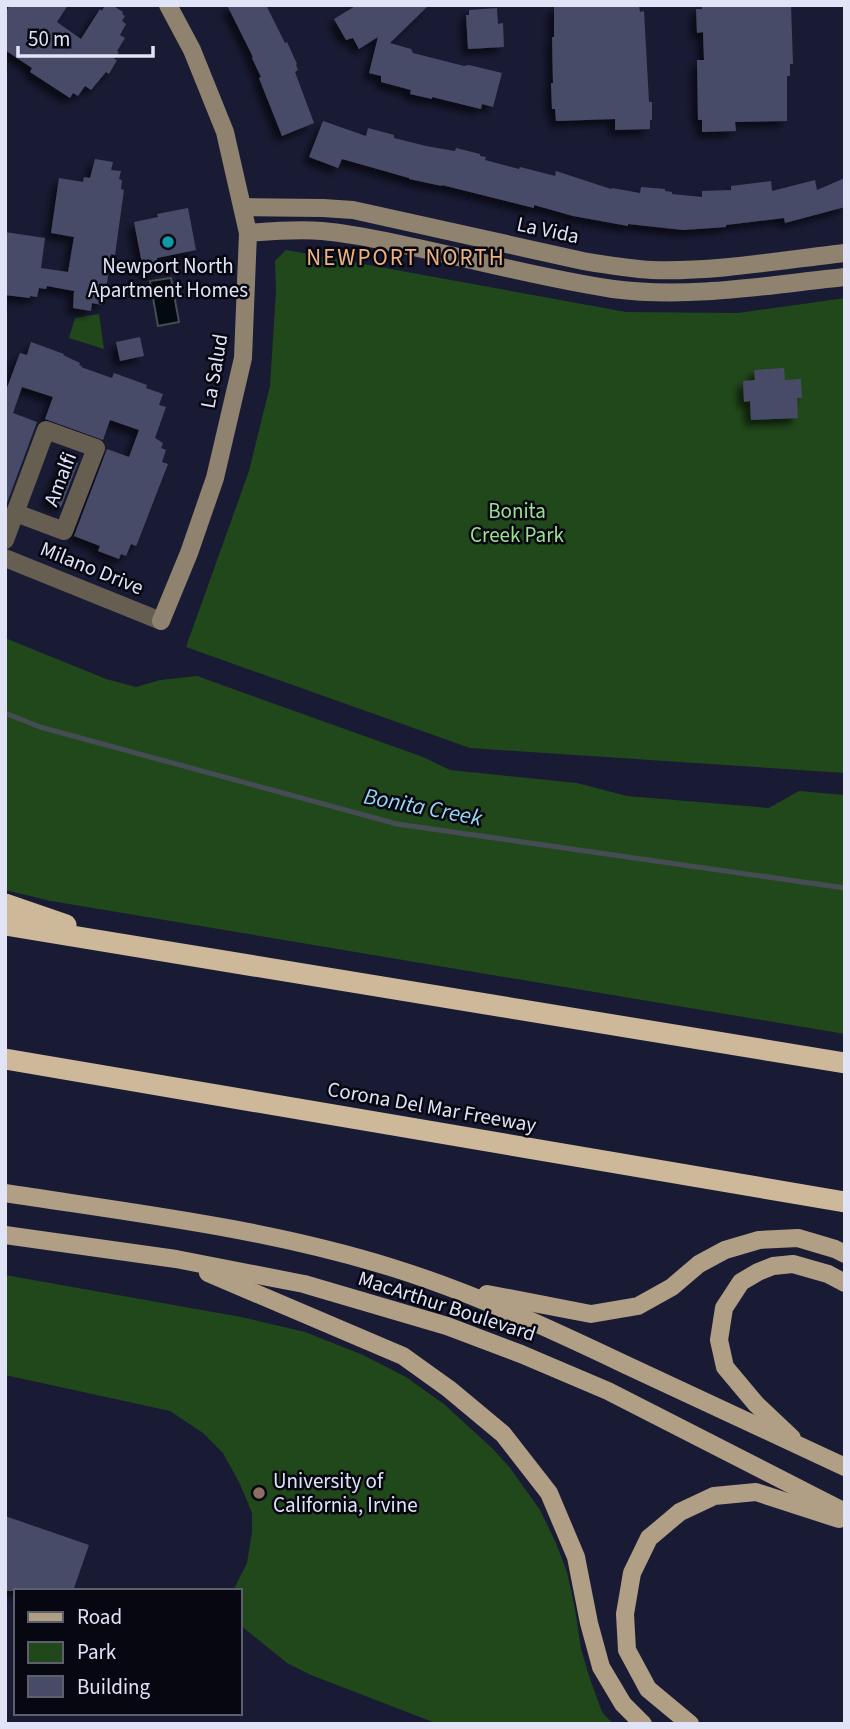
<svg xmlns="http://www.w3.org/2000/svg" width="850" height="1729" viewBox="0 0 850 1729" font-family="'Source Sans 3',sans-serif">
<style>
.green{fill:#21481a}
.water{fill:#020b0f;stroke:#454c54;stroke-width:2}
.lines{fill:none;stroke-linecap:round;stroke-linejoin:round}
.stream{stroke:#454c54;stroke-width:5}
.building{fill:#474b68;filter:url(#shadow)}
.street{stroke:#665e51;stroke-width:18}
.secondary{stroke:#8f836f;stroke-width:18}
.primary{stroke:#b09f85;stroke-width:18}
.highway{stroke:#cdb999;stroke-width:21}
.culture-dot{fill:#0f9aa8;stroke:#060711;stroke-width:2.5}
.education-dot{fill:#8d6e63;stroke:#060711;stroke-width:2.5}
.labels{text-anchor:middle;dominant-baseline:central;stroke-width:5;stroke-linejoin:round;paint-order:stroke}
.street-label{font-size:21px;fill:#e1e4f6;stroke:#060711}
.poi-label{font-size:21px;fill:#e1e4f6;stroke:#060711}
.park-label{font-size:21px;fill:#9ae28e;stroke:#060711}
.neighbourhood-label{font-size:23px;letter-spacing:2px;fill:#f0b27c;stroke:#060711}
.water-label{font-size:23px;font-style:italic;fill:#93daf6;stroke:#060711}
</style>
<defs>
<filter id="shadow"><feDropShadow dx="-6" dy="6" stdDeviation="3.5" flood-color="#0009"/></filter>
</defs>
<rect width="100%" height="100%" fill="#191b34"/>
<g class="green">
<polygon points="286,250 626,312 738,313 845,298 845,773 470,748 186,647 249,471 270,386 276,291 275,261"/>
<polygon points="99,314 104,349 69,338 75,318"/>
<polygon points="5,638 106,679 136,687 160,680 197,676 423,757 450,770 577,783 627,796 769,808 799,791 845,795 845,1034 51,901 5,890"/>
<polygon points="5,1275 241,1317 305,1332 363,1355 406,1377 445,1405 494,1450 510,1468 540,1510 556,1543 567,1572 575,1609 581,1649 590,1679 602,1712 613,1724 438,1724 311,1675 287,1663 240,1625 240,1591 233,1591 247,1563 252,1532 252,1513 240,1484 223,1453 203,1433 170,1411 5,1375"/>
</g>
<polygon class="water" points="171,278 179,322 158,326 150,281"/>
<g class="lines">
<polyline class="stream" points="5,713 40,727 397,824 845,888"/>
</g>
<g class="building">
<polygon points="10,5 68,5 57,22 81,39 100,9 102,11 105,5 112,5 123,12 122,14 125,16 122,21 126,24 120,35 125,38 117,51 119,52 114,59 117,60 109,74 106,72 91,90 85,86 78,96 73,93 70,98 30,72 32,68 5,50 5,13"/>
<polygon points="227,5 266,5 285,43 287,42 297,64 296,65 298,70 295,72 314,123 282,136 259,78 261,77 252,58 253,57"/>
<polygon points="357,5 429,5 390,43 411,49 413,53 464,66 469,65 502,73 493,107 482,104 481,109 432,97 432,99 410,94 411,90 381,82 381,76 369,73 378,37 359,49 353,38 346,40 334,19"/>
<polygon points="557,5 639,5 640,12 644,11 649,102 652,102 652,120 650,120 650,129 615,130 615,119 556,121 555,109 552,109 551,83 553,83 552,37 554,37 554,7 557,7"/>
<polygon points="702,5 791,5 793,64 790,64 790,76 787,76 787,121 735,122 736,131 702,132 702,120 698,120 697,60 704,60 703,32 697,33 696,9 702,9"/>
<polygon points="497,8 498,24 503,23 504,47 468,49 466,15 469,15 469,10"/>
<polygon points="323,121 366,136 368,128 394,135 394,138 426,146 455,151 456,148 480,154 480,156 486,157 485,160 519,169 520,167 555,176 556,171 611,189 612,188 640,193 641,187 665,189 665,191 672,192 672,194 702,197 702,191 731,190 731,186 771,181 772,191 815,180 817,190 845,178 845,207 785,223 784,218 726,225 726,227 683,230 628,224 628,226 573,216 534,205 534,208 442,185 442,186 409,179 409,178 342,159 338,168 309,157"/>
<polygon points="95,159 113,162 111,170 121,171 119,179 122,180 121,189 124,190 115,255 111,254 105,298 103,297 102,305 92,303 91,311 73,308 74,291 47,286 46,289 39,288 37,297 30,296 30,298 5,295 5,232 45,238 41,268 68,272 74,237 51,233 59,178 83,182 84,177 90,178"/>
<polygon points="188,208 196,250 157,258 159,271 144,274 134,222 158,217 157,214"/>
<polygon points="140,337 144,356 120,361 116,342"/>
<polygon points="31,342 64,354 63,355 80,363 79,365 82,366 81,367 112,378 114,373 147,385 146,388 163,394 159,405 166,407 155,438 163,443 161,448 166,450 162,462 168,464 137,544 136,546 131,544 126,556 121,554 119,559 98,551 100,546 74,536 107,449 129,457 139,430 110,420 103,440 45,419 53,397 22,387 13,413 37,422 7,503 5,503 5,393 20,353 27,355"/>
<polygon points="784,368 785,380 801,379 802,398 797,398 798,418 751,420 750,401 744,402 743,381 755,380 754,370"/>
<polygon points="64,458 78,463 61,507 47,501"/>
<polygon points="5,1516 89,1545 73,1591 5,1591"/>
</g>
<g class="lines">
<g class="street">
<polyline points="5,540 46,430 96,448 64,531 16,513"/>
<polyline points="5,558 161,621"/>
</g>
<g class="secondary">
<path d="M243,207L323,208L353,210L583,261C606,265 629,269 652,270C717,272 781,260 845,253"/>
<path d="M248,233C272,231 297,229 322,231C346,233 371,238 395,243C468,258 539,278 613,289C690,299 768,285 845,277"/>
<polyline points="161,621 189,553 215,478 243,358 248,233 225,132 192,50 168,5"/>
</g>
<g class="primary">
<path d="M5,1193C134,1213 264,1228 390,1267C471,1292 548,1328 624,1364C698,1398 771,1433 845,1467"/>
<polyline points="5,1235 176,1259 304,1284 447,1326 521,1354 608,1391 845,1512"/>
<polyline points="208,1273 403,1356 449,1389 503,1434 549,1493 576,1557 589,1623 601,1667 623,1704 643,1724"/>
<polyline points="487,1294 591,1314 638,1306 672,1287 699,1264 725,1250 759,1240 798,1238 835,1249 845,1254"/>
<polyline points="792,1438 756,1404 725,1367 719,1340 724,1308 741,1282 758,1272 773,1266 793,1264 828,1274 845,1283"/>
<polyline points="690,1724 648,1689 627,1650 625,1614 632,1573 649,1538 680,1512 714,1496 756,1492 839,1519"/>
</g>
<g class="highway">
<polyline points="5,904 66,925"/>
<polyline points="5,925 845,1063"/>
<polyline points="5,1059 845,1202"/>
</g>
</g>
<circle class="culture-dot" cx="168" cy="242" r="7"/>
<circle class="education-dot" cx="259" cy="1493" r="7"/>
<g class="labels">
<g class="street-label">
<text transform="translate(548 230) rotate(12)">La Vida</text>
<text transform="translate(214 371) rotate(-80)">La Salud</text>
<text transform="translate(60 479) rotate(-69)">Amalfi</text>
<text transform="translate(92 568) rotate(22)">Milano Drive</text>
<text transform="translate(432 1107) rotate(10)">Corona Del Mar Freeway</text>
<text transform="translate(447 1306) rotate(18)">MacArthur Boulevard</text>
</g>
<g class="poi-label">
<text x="168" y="266">Newport North<tspan x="168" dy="24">Apartment Homes</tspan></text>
<text x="273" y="1481" text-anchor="start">University of<tspan x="273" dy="24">California, Irvine</tspan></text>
</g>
<g class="park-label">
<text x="517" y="511">Bonita<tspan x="517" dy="24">Creek Park</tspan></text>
</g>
<g class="neighbourhood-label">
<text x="406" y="257">NEWPORT NORTH</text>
</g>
<g class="water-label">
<text transform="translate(423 807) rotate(11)">Bonita Creek</text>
</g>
</g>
<rect width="850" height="1729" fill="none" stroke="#e1e4f6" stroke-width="14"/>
<rect x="14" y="1589" width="228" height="126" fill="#060711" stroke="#5e5f6d" stroke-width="2"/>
<rect x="28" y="1612" width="35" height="10" fill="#b09f85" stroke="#5e5f6d" stroke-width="2"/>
<text x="77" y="1624" font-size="21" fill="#e1e4f6">Road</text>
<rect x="28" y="1642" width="35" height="21" fill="#21481a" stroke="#5e5f6d" stroke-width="2"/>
<text x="77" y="1659" font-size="21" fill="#e1e4f6">Park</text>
<rect x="28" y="1676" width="35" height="21" fill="#474b68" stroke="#5e5f6d" stroke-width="2"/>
<text x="77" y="1694" font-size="21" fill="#e1e4f6">Building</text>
<path d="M18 46v10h135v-10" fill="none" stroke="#e1e4f6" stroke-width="3.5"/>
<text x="28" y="46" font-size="21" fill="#e1e4f6" stroke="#060711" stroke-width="5" paint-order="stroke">50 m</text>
</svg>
